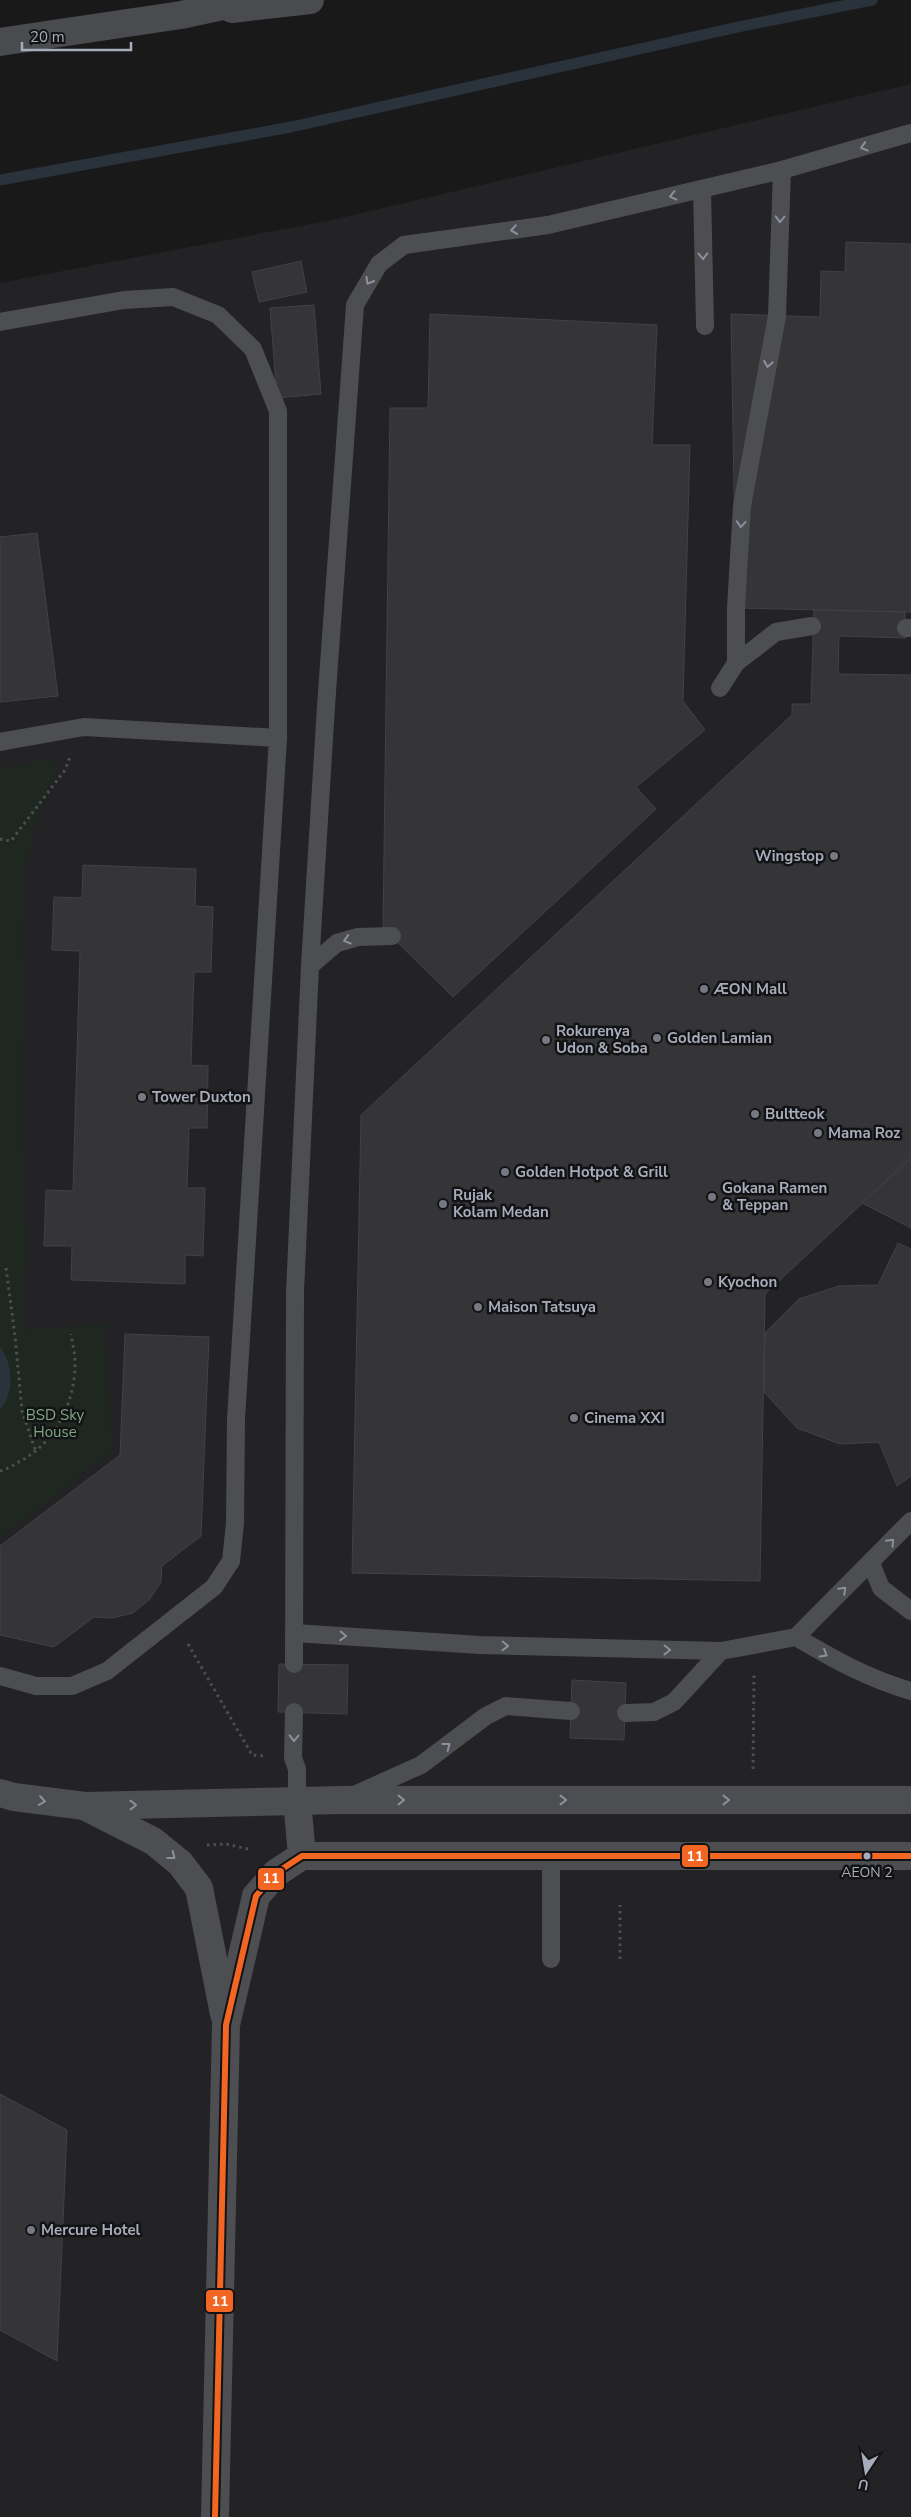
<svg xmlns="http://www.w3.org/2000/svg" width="911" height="2517" viewBox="0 0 911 2517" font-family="'Nunito Sans',sans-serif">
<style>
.built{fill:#232225}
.green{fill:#1e2720}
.water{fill:#2a323c}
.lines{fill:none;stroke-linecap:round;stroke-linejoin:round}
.stream{stroke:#2a323c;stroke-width:11}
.building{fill:#353537;stroke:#414245}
.path{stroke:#4e4f54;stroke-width:3;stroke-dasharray:2.5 4;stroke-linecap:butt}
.lane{stroke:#4d4e52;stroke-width:18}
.street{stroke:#4d4e52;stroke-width:28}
.highway{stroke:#4a4b4f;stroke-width:28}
.bus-1-casing{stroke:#131315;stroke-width:10}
.bus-1{stroke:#f26522;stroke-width:6}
.oneway{stroke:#8d909c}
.poi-dot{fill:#767982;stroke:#131315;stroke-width:2}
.bus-dot{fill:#a8adbb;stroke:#131315;stroke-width:2}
.labels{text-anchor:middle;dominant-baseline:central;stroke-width:5;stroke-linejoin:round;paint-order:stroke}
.bus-label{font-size:14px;fill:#a8adbb;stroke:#131315}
.poi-label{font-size:15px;font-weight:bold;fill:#a8adbb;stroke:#131315;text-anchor:start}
.park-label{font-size:15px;fill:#7ea883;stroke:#131315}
.line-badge{stroke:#131315;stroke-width:2}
.badge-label{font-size:14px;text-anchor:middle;font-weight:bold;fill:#fff}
</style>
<rect width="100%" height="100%" fill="#191919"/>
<polygon class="built" points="911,84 911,2517 0,2517 0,283 332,220"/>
<polygon class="green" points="45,759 58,767 35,826 24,875 22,944 25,999 20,1084 26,1231 25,1330 104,1324 112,1450 0,1538 0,769"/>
<path class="water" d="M0,1347C13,1363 15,1393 0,1410Z"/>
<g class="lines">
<polyline class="stream" points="0,180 291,127 738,27 872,0"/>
</g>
<g class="building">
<polygon points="846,242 911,244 911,612 736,608 731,314 820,317 821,271 845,272"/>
<polygon points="301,261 307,292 259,302 252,272"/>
<polygon points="314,305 321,394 277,398 270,308"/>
<polygon points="430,314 657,325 652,445 690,445 683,701 705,730 636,787 656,809 453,997 383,928 390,408 428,408"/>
<polygon points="37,533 58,696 0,702 0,537"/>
<polygon points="814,610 905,612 906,638 839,636 838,674 911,675 911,1158 765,1294 760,1581 352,1573 361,1115 792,715 792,704 811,704"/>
<polygon points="83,865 196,869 195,906 213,907 211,972 194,972 191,1065 208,1066 207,1128 189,1128 187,1188 205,1188 203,1256 185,1255 185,1284 71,1280 72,1246 44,1246 46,1190 73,1191 80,951 52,950 54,897 82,898"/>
<polygon points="911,1158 911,1228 862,1203"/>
<polygon points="898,1243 911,1249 911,1476 897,1486 879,1442 840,1444 797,1428 764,1392 765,1333 799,1299 839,1286 878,1285"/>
<polygon points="125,1334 209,1337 201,1536 162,1566 161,1582 150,1599 133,1613 112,1618 94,1617 54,1647 0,1635 0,1546 120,1455"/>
<polygon points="279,1664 348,1665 347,1714 278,1712"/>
<polygon points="572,1680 626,1683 624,1740 570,1738"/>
<polygon points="0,2094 67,2130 57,2361 0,2330"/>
</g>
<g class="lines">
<g class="path">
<polyline points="0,839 11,841 65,770 70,757"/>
<polyline points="6,1268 15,1336 22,1411 36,1452"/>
<path d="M0,1471C9,1469 16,1463 24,1459C57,1440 76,1399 75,1361C75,1352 72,1343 71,1334"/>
<polyline points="188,1644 252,1755 265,1756"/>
<polyline points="753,1769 754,1672"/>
<polyline points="207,1845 226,1844 252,1850"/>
<polyline points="620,1959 620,1905"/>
</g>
<g class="lane">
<polyline points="702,190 705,326"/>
<polyline points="0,322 124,300 173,297 218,315 253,349 278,411 278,738"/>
<polyline points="906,628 911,628"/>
<polyline points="736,663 776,632 812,626"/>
<polyline points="720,688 736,663 736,608 742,506 777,316 782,170"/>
<polyline points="0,742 84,727 278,738 236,1419 235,1523 231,1561 214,1587 107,1671 72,1686 36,1686 0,1676"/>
<polyline points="310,966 337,943 358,937 392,936"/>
<polyline points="871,1563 881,1588 911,1611"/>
<path d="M294,1633L480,1645L721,1651L796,1637C833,1659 869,1679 911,1691"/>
<polyline points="796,1637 911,1521"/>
<polyline points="294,1664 295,1292 310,966 326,706 355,305 379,264 404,245 548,225 782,170 911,133"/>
<polyline points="294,1712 293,1758 297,1769 297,1800"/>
<polyline points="626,1713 654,1712 674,1702 721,1651"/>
<polyline points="352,1796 421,1765 486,1716 506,1706 571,1711"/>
<polyline points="551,1857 551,1959"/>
</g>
<g class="street">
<polyline points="0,1793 14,1797 85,1806 342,1800 911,1800"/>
<polyline points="297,1800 302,1856"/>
<polyline points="86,1807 153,1841 180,1863 199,1888 224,2014"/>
<polyline points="215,2517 226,2025 256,1896 276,1873 302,1856 911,1856"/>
</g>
<g class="highway">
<polyline points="232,9 310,0"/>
<polyline points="0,42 181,15 250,0"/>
</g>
<defs>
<polyline id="bus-1" points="215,2517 226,2025 256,1896 276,1873 302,1856 911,1856"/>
</defs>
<use href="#bus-1" class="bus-1-casing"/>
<use href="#bus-1" class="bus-1"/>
</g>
<defs><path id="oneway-chevron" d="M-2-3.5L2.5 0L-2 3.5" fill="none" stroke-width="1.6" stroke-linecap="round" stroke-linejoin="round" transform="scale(1.25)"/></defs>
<g class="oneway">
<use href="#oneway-chevron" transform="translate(864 147) rotate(164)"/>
<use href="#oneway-chevron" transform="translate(673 196) rotate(167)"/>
<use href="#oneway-chevron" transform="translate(780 219) rotate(92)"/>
<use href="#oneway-chevron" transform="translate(514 230) rotate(172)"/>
<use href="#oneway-chevron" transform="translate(703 256) rotate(88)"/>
<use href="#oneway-chevron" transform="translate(369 281) rotate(120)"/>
<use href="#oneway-chevron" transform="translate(768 364) rotate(100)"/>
<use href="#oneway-chevron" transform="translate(741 524) rotate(94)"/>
<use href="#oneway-chevron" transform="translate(347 940) rotate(163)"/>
<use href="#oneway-chevron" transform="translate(891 1542) rotate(-47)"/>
<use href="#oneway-chevron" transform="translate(843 1590) rotate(-45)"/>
<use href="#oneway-chevron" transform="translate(343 1636) rotate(4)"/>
<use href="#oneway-chevron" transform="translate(505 1646) rotate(2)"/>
<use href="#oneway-chevron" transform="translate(667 1650) rotate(1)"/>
<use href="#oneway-chevron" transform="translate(824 1654) rotate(31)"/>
<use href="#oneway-chevron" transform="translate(294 1738) rotate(91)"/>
<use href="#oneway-chevron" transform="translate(447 1746) rotate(-37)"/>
<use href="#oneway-chevron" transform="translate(401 1800)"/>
<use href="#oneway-chevron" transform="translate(563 1800)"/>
<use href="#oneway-chevron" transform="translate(726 1800)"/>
<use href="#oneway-chevron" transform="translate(42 1801) rotate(8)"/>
<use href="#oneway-chevron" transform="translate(133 1805) rotate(-1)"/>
<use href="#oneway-chevron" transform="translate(172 1856) rotate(38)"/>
</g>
<g class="poi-dot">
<circle cx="834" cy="856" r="5"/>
<circle cx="704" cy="989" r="5"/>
<circle cx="657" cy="1038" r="5"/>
<circle cx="546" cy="1040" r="5"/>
<circle cx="142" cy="1097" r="5"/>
<circle cx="755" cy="1114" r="5"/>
<circle cx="818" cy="1133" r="5"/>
<circle cx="505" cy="1172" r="5"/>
<circle cx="712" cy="1197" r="5"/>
<circle cx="443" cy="1204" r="5"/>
<circle cx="708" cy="1282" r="5"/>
<circle cx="478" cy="1307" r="5"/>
<circle cx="574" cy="1418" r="5"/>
<circle cx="31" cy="2230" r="5"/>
</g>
<circle class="bus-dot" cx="867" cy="1856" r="4.5"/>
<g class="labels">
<g class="bus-label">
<text x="867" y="1872">AEON 2</text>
</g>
<g class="poi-label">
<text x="824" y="856" text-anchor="end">Wingstop</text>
<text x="714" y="989">ÆON Mall</text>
<text x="556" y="1031">Rokurenya<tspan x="556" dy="17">Udon &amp; Soba</tspan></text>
<text x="667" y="1038">Golden Lamian</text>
<text x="152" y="1097">Tower Duxton</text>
<text x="765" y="1114">Bultteok</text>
<text x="828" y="1133">Mama Roz</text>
<text x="515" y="1172">Golden Hotpot &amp; Grill</text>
<text x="722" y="1188">Gokana Ramen<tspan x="722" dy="17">&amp; Teppan</tspan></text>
<text x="453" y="1195">Rujak<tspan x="453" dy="17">Kolam Medan</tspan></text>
<text x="718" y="1282">Kyochon</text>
<text x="488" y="1307">Maison Tatsuya</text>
<text x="584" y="1418">Cinema XXI</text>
<text x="41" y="2230">Mercure Hotel</text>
</g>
<g class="park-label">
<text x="55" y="1415">BSD Sky<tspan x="55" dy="17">House</tspan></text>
</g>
</g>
<g class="line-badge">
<rect x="681" y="1844" width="28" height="24" rx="5" fill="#f26522"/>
<rect x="257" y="1867" width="28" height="24" rx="5" fill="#f26522"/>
<rect x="205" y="2289" width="29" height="24" rx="5" fill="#f26522"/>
</g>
<g class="badge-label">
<text x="695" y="1861">11</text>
<text x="271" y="1883">11</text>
<text x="220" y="2306">11</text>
</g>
<g transform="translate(866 2472) rotate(192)" stroke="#131315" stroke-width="4" paint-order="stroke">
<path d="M0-4L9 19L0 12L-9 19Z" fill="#a8adbb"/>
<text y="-8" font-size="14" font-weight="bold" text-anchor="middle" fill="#a8adbb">U</text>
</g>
<path d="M22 42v8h109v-8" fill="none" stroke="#a8adbb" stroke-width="2.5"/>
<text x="30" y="42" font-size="15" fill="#a8adbb" stroke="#131315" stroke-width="4" paint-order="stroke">20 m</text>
</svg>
